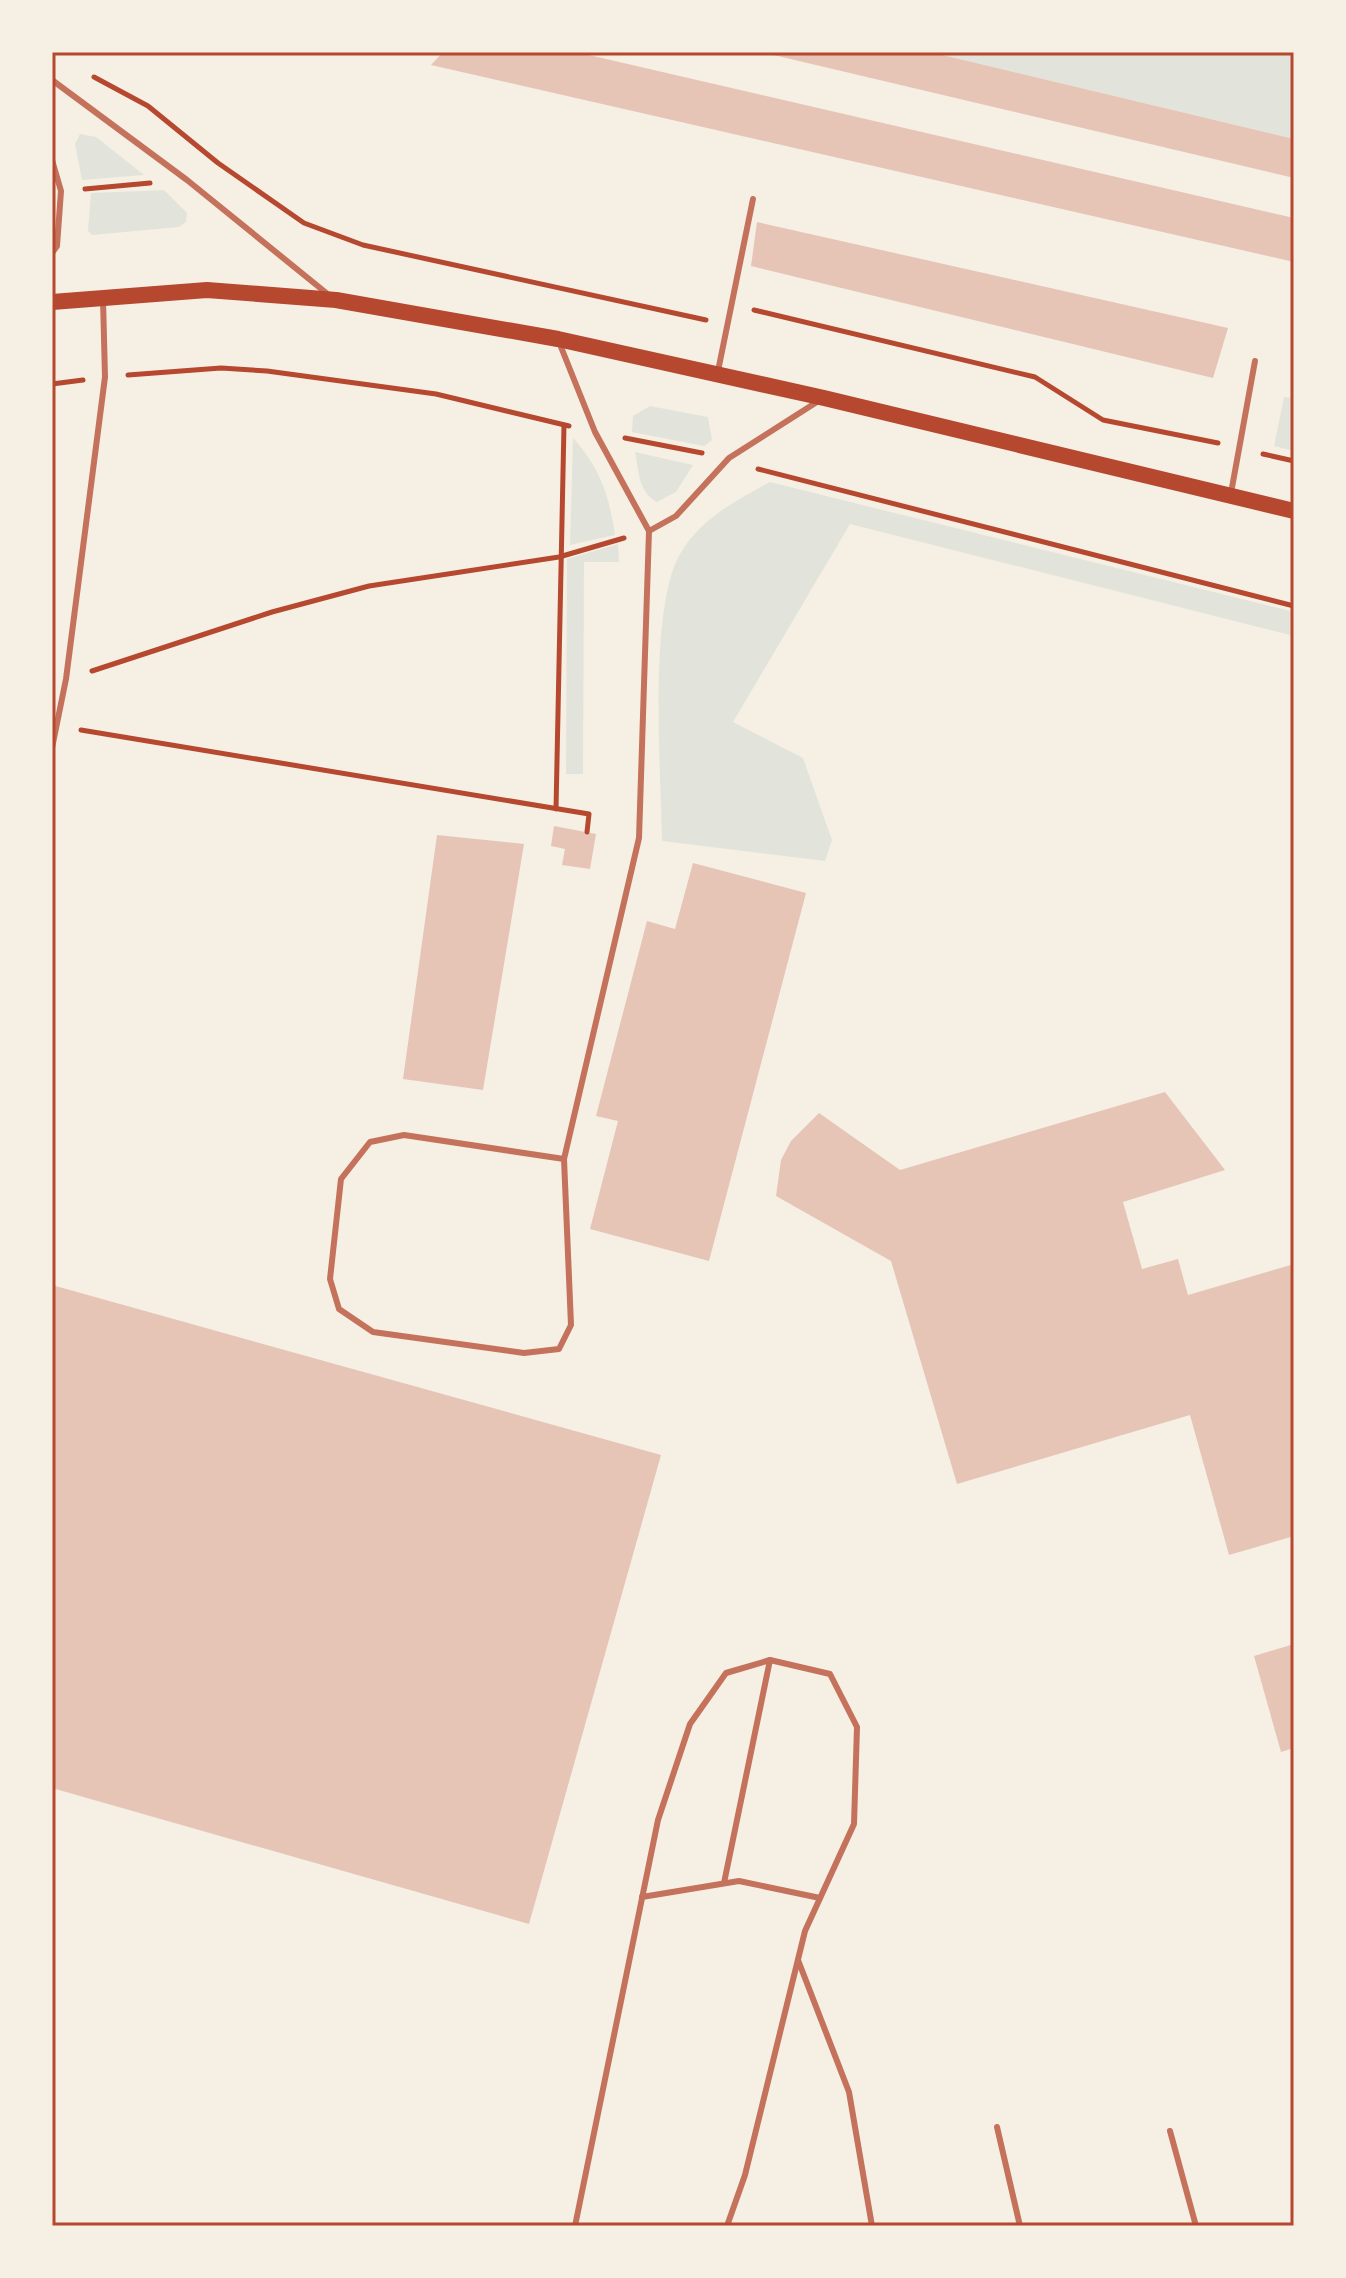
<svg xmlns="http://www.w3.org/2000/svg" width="1346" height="2278" viewBox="0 0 1346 2278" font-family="Lora,serif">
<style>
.green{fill:#e2e4dc}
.building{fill:#e6c5b7}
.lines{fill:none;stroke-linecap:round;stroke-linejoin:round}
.path{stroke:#b5482f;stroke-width:5}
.service{stroke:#c5725c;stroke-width:6}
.secondary{stroke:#b5482f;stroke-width:16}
.neatline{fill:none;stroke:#b5482f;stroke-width:3}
</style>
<rect width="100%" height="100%" fill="#f6efe4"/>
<g class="green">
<polygon points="930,52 1294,52 1294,139"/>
<polygon points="80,134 96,137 144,175 82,180 75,144"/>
<polygon points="164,190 187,213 186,222 179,227 92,235 88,231 91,193"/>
<polygon points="1284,397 1294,398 1294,451 1274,446"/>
<polygon points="650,406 708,417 712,440 704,446 632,432 633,416"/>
<path d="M573,438C600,468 609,495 615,535L570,545Z"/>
<path d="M635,452L693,465L676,492L657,502C638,492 639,471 635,452Z"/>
<path d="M770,482L1294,612V636L850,524L733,722L803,758L832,840L825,861L662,841C661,772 648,610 680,554C700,519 735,501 770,482Z"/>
<polygon points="618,544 619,562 584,562 583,774 566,774 567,559"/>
</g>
<g class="building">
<polygon points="443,52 576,52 1294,218 1294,262 431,65"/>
<polygon points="761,52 930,52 1294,139 1294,178"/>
<polygon points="757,222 1228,328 1213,378 751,266"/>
<polygon points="554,826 596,834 590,869 562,865 565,849 551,846"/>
<polygon points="437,835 524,844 483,1090 403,1079"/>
<polygon points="693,863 806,893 709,1261 590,1229 618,1121 596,1116 647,921 675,929"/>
<polygon points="1165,1092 1225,1170 1123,1202 1142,1269 1178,1259 1188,1295 1294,1264 1294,1536 1229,1555 1190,1415 957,1484 891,1261 776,1196 781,1160 791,1141 819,1113 900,1170"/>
<polygon points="52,1285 661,1455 529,1924 52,1788"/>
<polygon points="1294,1644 1294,1748 1281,1752 1254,1656"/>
</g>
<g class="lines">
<g class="path">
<polyline points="94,77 148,106 218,163 304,223 363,245 706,320"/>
<polyline points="85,189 150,183"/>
<polyline points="754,310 1035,377 1103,420 1218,443"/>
<polyline points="128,375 221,368 267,371 436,394 569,426"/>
<polyline points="52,384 83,380"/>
<polyline points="625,438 702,453"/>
<polyline points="1263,454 1294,461"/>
<polyline points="758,469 1294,606"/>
<polyline points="92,671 272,612 369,586 559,557 624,538"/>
<polyline points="81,730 589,814 587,832"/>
<polyline points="556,809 564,425"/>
</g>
<g class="service">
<polyline points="52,80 187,180 330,296"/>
<polyline points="52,160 61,191 57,246 52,253"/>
<polyline points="559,342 595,432 649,531"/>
<polyline points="718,371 753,199"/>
<polyline points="1231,493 1255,361"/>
<polyline points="52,748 66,679 105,377 103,299"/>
<polyline points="564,1159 404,1135 370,1142 341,1179 330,1279 339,1309 373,1332 524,1353 559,1349 571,1325 564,1159 639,838 649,531 676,516 729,458 820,400"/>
<polyline points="724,1883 770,1660"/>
<polyline points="642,1897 739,1881 820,1898"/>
<polyline points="798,1960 849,2092 872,2226"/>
<polyline points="997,2127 1020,2226"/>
<polyline points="1170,2131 1196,2226"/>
<polyline points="575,2226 658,1820 690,1724 726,1673 770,1660 830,1674 857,1727 854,1824 805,1931 745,2175 727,2226"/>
</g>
<polyline class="secondary" points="52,302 207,290 336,300 558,339 824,398 1294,511"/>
</g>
<rect width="1346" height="2278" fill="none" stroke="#f6efe4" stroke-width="108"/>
<rect x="54" y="54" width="1238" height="2170" class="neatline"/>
</svg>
